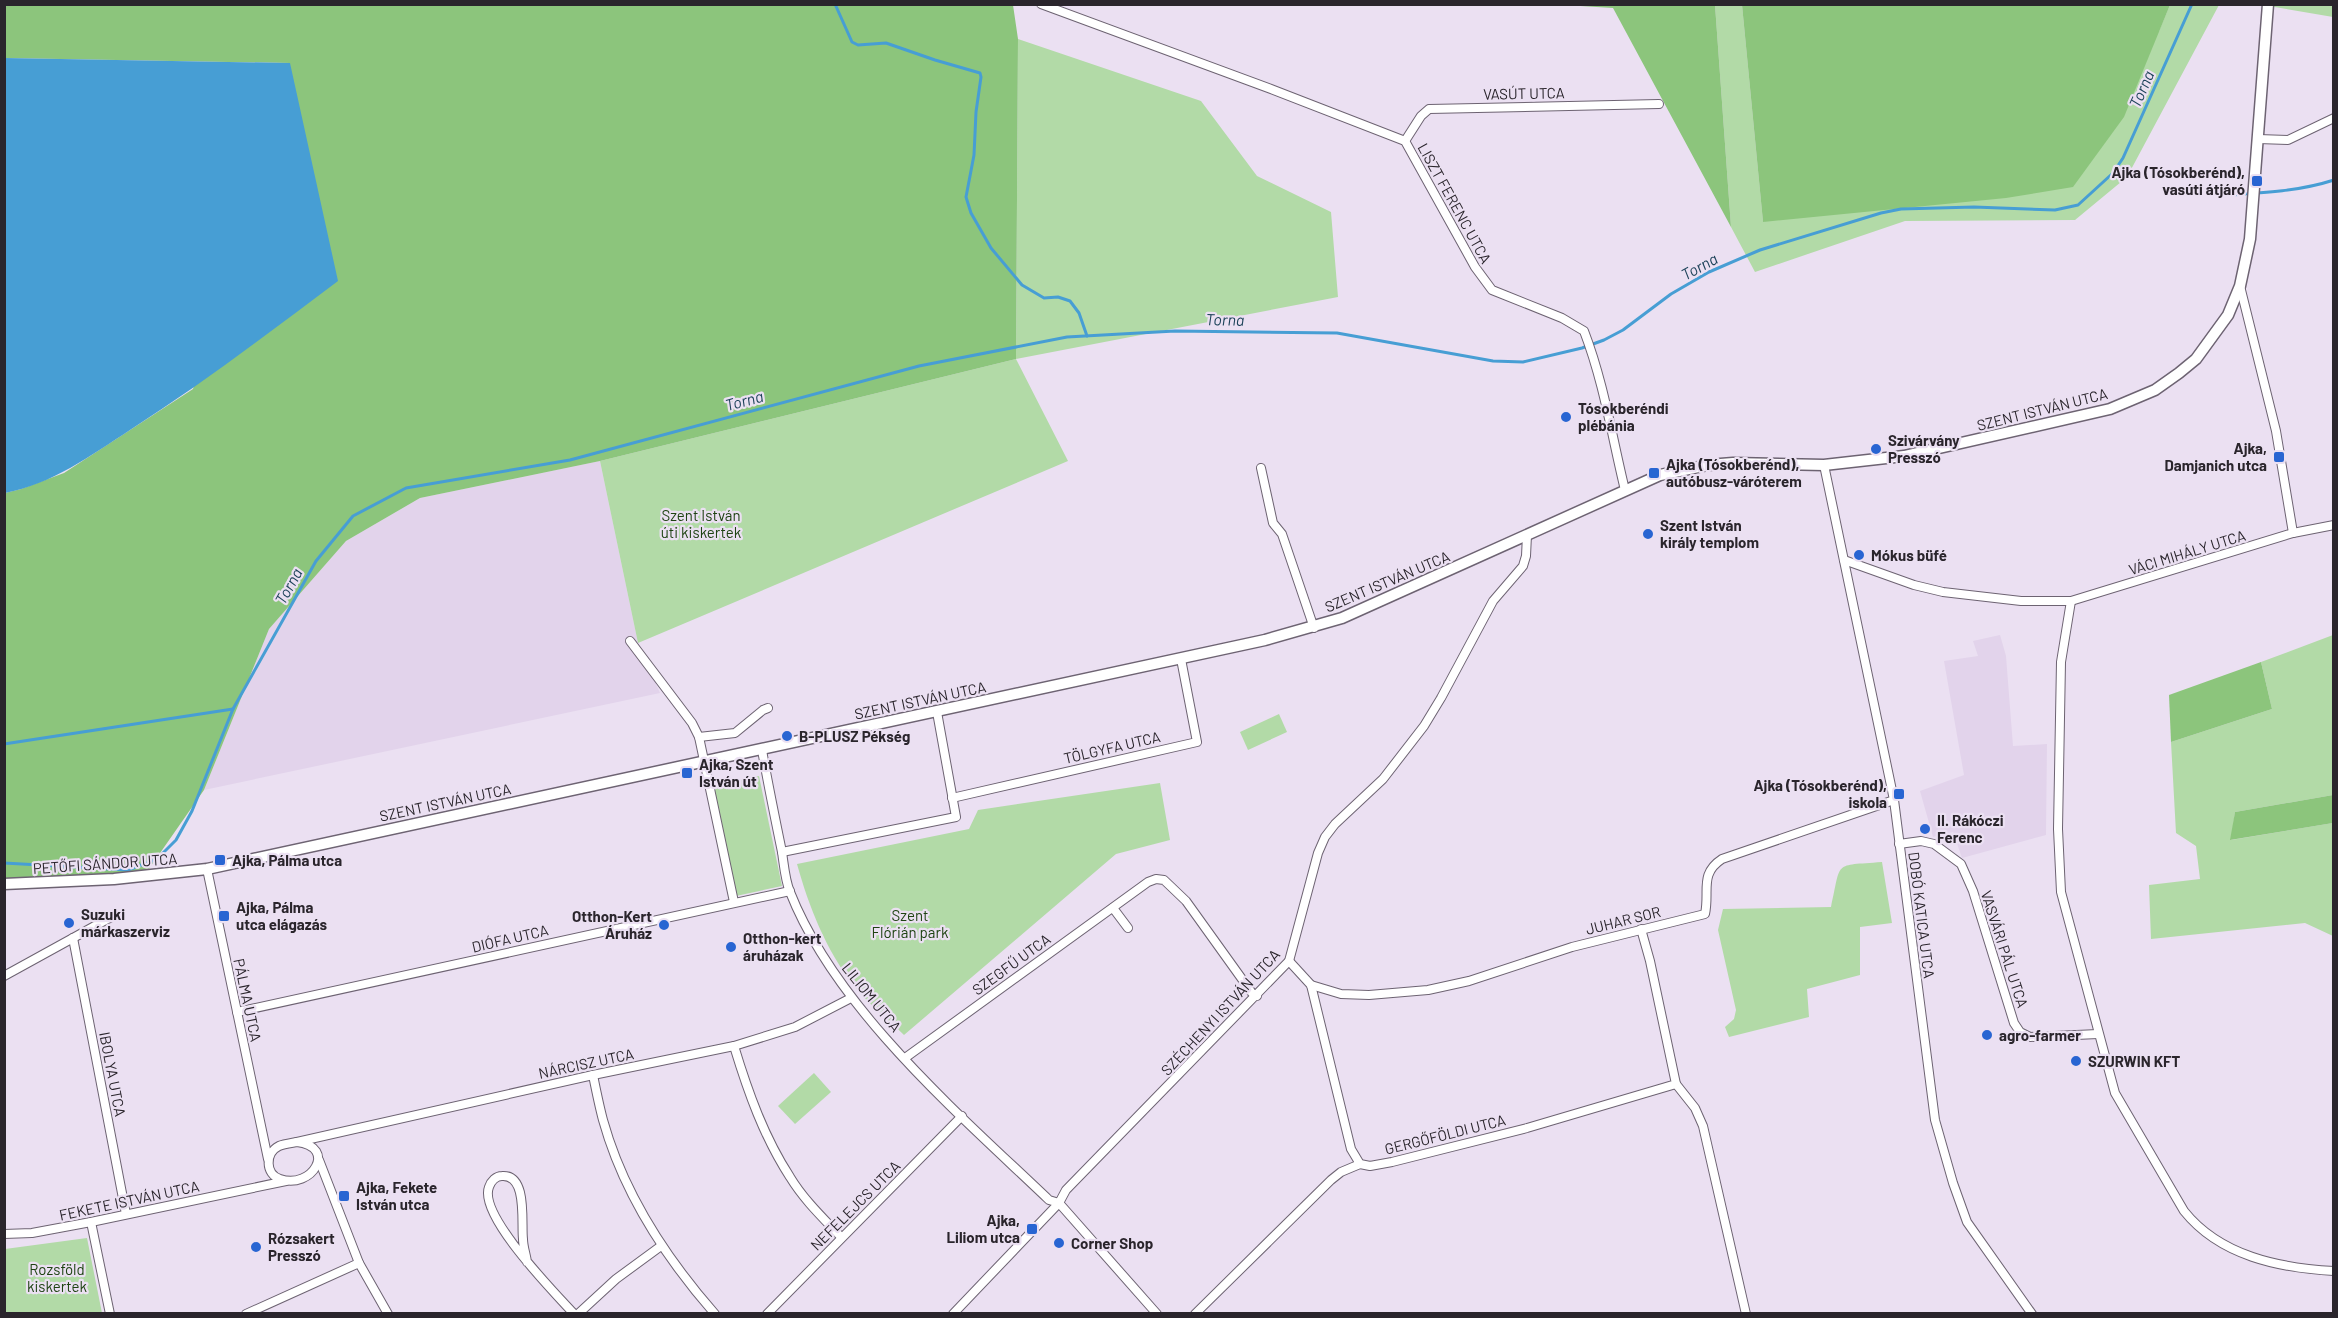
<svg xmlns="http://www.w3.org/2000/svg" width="2338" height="1318" viewBox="0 0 2338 1318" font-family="Barlow,sans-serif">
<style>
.built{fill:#e2d3eb}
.green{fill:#b2daa7}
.forest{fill:#8cc57c}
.water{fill:#479ed4}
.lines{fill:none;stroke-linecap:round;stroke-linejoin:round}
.stream{stroke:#479ed4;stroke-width:3}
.street-casing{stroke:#6d6372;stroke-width:10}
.secondary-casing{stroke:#6d6372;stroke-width:13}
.street{stroke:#fff;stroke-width:8}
.secondary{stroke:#fff;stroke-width:10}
.poi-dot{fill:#2865d2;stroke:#ebe0f2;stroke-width:2}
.labels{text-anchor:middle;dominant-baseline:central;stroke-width:4.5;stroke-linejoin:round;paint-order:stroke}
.street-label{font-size:15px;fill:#2a252c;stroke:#ebe0f2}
.poi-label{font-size:15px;font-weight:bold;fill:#2a252c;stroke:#ebe0f2;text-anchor:start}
.park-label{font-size:15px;fill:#1e4312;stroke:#ebe0f2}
.water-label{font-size:16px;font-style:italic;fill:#1e435a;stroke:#ebe0f2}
</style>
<rect width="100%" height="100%" fill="#ebe0f2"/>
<g class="built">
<polygon points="600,461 638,643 660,693 204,790 269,629 346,541 420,498"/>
<polygon points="2000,635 2006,656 2013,746 2047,744 2046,835 1962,858 1953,832 1933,837 1920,791 1964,775 1944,661 1978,656 1973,641"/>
</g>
<g class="green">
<polygon points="1715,5 1742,5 1763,222 2159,31 2170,5 2219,5 2127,177 2075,220 1905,221 1755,272 1731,227"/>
<polygon points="2263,5 2333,5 2333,17"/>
<polygon points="1018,39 1201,101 1257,176 1331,212 1338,297 1016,359 1068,461 638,643 600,461 1016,359"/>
<polygon points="2333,635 2333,795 2235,812 2231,840 2333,823 2333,936 2305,923 2151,939 2149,885 2200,879 2196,846 2176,833 2171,742 2272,709 2261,662"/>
<polygon points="1279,714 1287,732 1248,750 1240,732"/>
<polygon points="759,776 782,886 736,896 713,786"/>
<path d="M1160,783L1170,840L1116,854L904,1035C888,1019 868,1004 854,986C826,950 809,907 797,864L969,829L978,810Z"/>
<path d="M1882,862L1892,923L1860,927V975L1807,989L1809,1017L1729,1037L1725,1027L1734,1019L1736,1010L1718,930L1723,909L1831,907C1842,860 1832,866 1882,862Z"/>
<polygon points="814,1073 831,1092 795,1124 778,1106"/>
<polygon points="87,1238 102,1313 5,1313 5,1249"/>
</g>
<g class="forest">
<polygon points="5,5 1013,5 1018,39 1016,359 600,461 420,498 346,541 269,629 204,790 144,876 5,882 5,493 21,489 64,473 193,389 290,63 5,58"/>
<polygon points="1564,5 1715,5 1731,227 1613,8"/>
<polygon points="1742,5 1742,4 2170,5 2124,117 2073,187 2006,198 1763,222"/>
<polygon points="2261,662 2272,709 2171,742 2169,695"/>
<polygon points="2333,795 2333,823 2230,840 2235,812"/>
</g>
<path class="water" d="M5,58L290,63L338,281C270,332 202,384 130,430C90,456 52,484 5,493Z"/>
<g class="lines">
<g class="stream">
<polyline points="835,4 852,42 858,45 886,43 935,60 980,73 981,77 976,112 974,155 966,197 971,213 991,248 1022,285 1044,298 1058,297 1070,301 1079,313 1087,336"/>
<path d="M2229,195C2264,193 2300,191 2334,180"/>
<polyline points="4,744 233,709"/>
<polyline points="4,863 128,870 157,859 176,840 192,811 233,709 316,561 353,516 406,488 570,460 919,366 1067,337 1175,331 1337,333 1493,361 1523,362 1582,348 1604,340 1623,330 1671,294 1709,272 1760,250 1881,213 1901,209 1974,207 2055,210 2078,205 2113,173 2123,158 2192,4"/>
</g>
<defs>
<g id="street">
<path d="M1041,4L1271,89L1405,141L1475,267L1492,290L1562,318L1584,331C1604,383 1612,437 1625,490"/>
<polyline points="2258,139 2288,140 2334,118"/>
<polyline points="1405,141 1421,116 1429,109 1659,104"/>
<polyline points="2240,286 2276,431 2293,533"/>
<polyline points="1824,465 1894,800 1935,1120 1953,1183 1967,1222 2032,1314"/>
<polyline points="1261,468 1273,523 1282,534 1314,628"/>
<polyline points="1844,560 1914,585 1943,592 2021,601 2071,601 2293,533 2334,525"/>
<path d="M2071,601L2061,662L2058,829L2061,892L2115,1093L2184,1211C2220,1256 2279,1268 2334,1271"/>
<polyline points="630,641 692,723 699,737 734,902"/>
<polyline points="699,737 735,733 763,710 768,708"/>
<path d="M762,750C768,784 775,818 782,852C784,865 785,880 790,892C836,1009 959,1114 1049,1200L1059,1203L1157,1314"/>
<polyline points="952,798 1197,742 1181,659"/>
<polyline points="1899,844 1921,841 1934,844 1961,864 1973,891 2014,1023 2020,1032 2030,1037 2098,1034"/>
<polyline points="782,852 956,817 937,712"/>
<polyline points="207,869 268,1159"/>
<polyline points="1113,908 1128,928"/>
<polyline points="73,938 126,1214"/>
<polyline points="1289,961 1311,985 1351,1149 1360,1164 1370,1166 1392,1162 1527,1128 1676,1084 1650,961 1641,929"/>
<polyline points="4,976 113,916"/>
<path d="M1311,985L1341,994L1369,995L1428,990L1469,981L1572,947L1705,914C1710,891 1699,874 1722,859L1894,800"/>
<polyline points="237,1012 790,891"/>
<path d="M734,1046C748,1092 764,1137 790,1177C804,1200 823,1218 841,1237"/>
<polyline points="905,1058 1148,882 1156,879 1164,880 1186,901 1252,993 1257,996"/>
<path d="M593,1075C596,1090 599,1105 603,1120C623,1192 665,1257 715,1314"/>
<polyline points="1676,1084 1695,1108 1703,1126 1746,1314"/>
<polyline points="297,1142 593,1075 734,1046 795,1027 851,998"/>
<path d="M297,1142C338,1147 312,1190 280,1179C265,1174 265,1153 279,1146C284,1144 292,1143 297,1142Z"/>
<polyline points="319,1160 359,1263 388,1314"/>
<polyline points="91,1222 110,1314"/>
<polyline points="4,1234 32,1233 91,1222 286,1181"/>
<path d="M527,1262C526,1254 523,1247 523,1239C521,1223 528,1174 502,1176C496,1176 491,1181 489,1187C478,1215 554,1292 574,1314"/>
<polyline points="246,1314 359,1263"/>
<polyline points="578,1314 616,1279 661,1246"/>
<polyline points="767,1314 962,1116"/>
<polyline points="953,1314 1059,1203 1066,1190 1289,961 1318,853 1325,837 1335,824 1383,779 1424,726 1441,698 1493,601 1523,566 1526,556 1527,535"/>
<polyline points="1195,1314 1331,1180 1341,1172 1360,1164"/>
</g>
<polyline id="secondary" points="4,884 114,879 207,869 1265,640 1342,618 1660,475 1708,465 1733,463 1824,465 1904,456 2110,409 2155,390 2179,373 2196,359 2228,315 2240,286 2250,239 2268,4"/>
</defs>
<use href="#street" class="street-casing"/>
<use href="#secondary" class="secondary-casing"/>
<use href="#street" class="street"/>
<use href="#secondary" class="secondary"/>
</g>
<g class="poi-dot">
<rect x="2251" y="175" width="12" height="12" rx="3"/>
<circle cx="1566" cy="417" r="6"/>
<circle cx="1876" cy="449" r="6"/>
<rect x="2273" y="451" width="12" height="12" rx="3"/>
<rect x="1648" y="467" width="12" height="12" rx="3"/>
<circle cx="1648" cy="534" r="6"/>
<circle cx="1859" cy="555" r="6"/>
<circle cx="787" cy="736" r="6"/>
<rect x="681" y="767" width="12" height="12" rx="3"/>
<rect x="1893" y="788" width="12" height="12" rx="3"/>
<circle cx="1925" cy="829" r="6"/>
<rect x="214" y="854" width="12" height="12" rx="3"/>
<rect x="218" y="910" width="12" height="12" rx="3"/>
<circle cx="69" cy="923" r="6"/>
<circle cx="664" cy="925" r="6"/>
<circle cx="731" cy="947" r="6"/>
<circle cx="1987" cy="1035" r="6"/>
<circle cx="2076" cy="1061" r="6"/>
<rect x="338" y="1190" width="12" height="12" rx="3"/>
<rect x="1026" y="1223" width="12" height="12" rx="3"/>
<circle cx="1059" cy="1243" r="6"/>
<circle cx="256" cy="1247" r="6"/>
</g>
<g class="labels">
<g class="street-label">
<text transform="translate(1524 93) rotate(-1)">VASÚT UTCA</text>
<text transform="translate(1455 203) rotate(61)">LISZT FERENC UTCA</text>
<text transform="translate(2042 409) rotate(-14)">SZENT ISTVÁN UTCA</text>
<text transform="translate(2187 552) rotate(-17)">VÁCI MIHÁLY UTCA</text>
<text transform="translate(1387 581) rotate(-23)">SZENT ISTVÁN UTCA</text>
<text transform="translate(920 700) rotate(-12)">SZENT ISTVÁN UTCA</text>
<text transform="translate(1112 747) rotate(-13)">TÖLGYFA UTCA</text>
<text transform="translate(445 802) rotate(-12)">SZENT ISTVÁN UTCA</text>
<text transform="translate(105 863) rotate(-4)">PETŐFI SÁNDOR UTCA</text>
<text transform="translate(1922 915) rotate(83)">DOBÓ KATICA UTCA</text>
<text transform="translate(1623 920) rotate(-14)">JUHAR SOR</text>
<text transform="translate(510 938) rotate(-13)">DIÓFA UTCA</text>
<text transform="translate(2005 949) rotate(72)">VASVÁRI PÁL UTCA</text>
<text transform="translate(1011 964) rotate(-36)">SZEGFŰ UTCA</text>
<text transform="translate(872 997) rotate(51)">LILIOM UTCA</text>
<text transform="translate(248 1000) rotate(78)">PÁLMA UTCA</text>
<text transform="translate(1220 1012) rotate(-47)">SZÉCHENYI ISTVÁN UTCA</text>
<text transform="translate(586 1063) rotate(-12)">NÁRCISZ UTCA</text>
<text transform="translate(113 1074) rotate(79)">IBOLYA UTCA</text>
<text transform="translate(1445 1134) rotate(-14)">GERGŐFÖLDI UTCA</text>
<text transform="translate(129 1200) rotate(-12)">FEKETE ISTVÁN UTCA</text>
<text transform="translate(855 1205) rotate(-45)">NEFELEJCS UTCA</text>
</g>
<g class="poi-label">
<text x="2245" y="172" text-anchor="end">Ajka (Tósokberénd),<tspan x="2245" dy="17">vasúti átjáró</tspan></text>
<text x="1578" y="408">Tósokberéndi<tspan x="1578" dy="17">plébánia</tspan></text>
<text x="1888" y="440">Szivárvány<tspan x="1888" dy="17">Presszó</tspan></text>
<text x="2267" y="448" text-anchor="end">Ajka,<tspan x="2267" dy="17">Damjanich utca</tspan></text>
<text x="1666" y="464">Ajka (Tósokberénd),<tspan x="1666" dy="17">autóbusz-váróterem</tspan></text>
<text x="1660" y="525">Szent István<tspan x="1660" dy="17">király templom</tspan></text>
<text x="1871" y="555">Mókus büfé</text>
<text x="799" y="736">B-PLUSZ Pékség</text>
<text x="699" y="764">Ajka, Szent<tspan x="699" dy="17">István út</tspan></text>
<text x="1887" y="785" text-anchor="end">Ajka (Tósokberénd),<tspan x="1887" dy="17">iskola</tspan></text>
<text x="1937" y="820">II. Rákóczi<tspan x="1937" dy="17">Ferenc</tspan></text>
<text x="232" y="860">Ajka, Pálma utca</text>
<text x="236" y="907">Ajka, Pálma<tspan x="236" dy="17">utca elágazás</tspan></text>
<text x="81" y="914">Suzuki<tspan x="81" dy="17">márkaszerviz</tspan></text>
<text x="652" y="916" text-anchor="end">Otthon-Kert<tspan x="652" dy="17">Áruház</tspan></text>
<text x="743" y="938">Otthon-kert<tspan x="743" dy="17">áruházak</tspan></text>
<text x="1999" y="1035">agro-farmer</text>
<text x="2088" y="1061">SZURWIN KFT</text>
<text x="356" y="1187">Ajka, Fekete<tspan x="356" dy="17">István utca</tspan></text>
<text x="1020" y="1220" text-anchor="end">Ajka,<tspan x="1020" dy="17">Liliom utca</tspan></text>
<text x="268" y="1238">Rózsakert<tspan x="268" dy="17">Presszó</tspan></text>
<text x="1071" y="1243">Corner Shop</text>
</g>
<g class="park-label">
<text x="701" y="515">Szent István<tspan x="701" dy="17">úti kiskertek</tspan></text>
<text x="910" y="915">Szent<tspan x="910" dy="17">Flórián park</tspan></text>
<text x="57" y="1269">Rozsföld<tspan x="57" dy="17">kiskertek</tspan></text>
</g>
<g class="water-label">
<text transform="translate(2141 89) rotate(-66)">Torna</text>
<text transform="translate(1699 266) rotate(-29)">Torna</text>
<text transform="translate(1225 319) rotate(1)">Torna</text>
<text transform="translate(744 400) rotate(-15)">Torna</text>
<text transform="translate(288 586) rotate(-61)">Torna</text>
</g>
</g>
<rect width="2338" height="1318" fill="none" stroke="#2a252c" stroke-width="12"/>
</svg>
